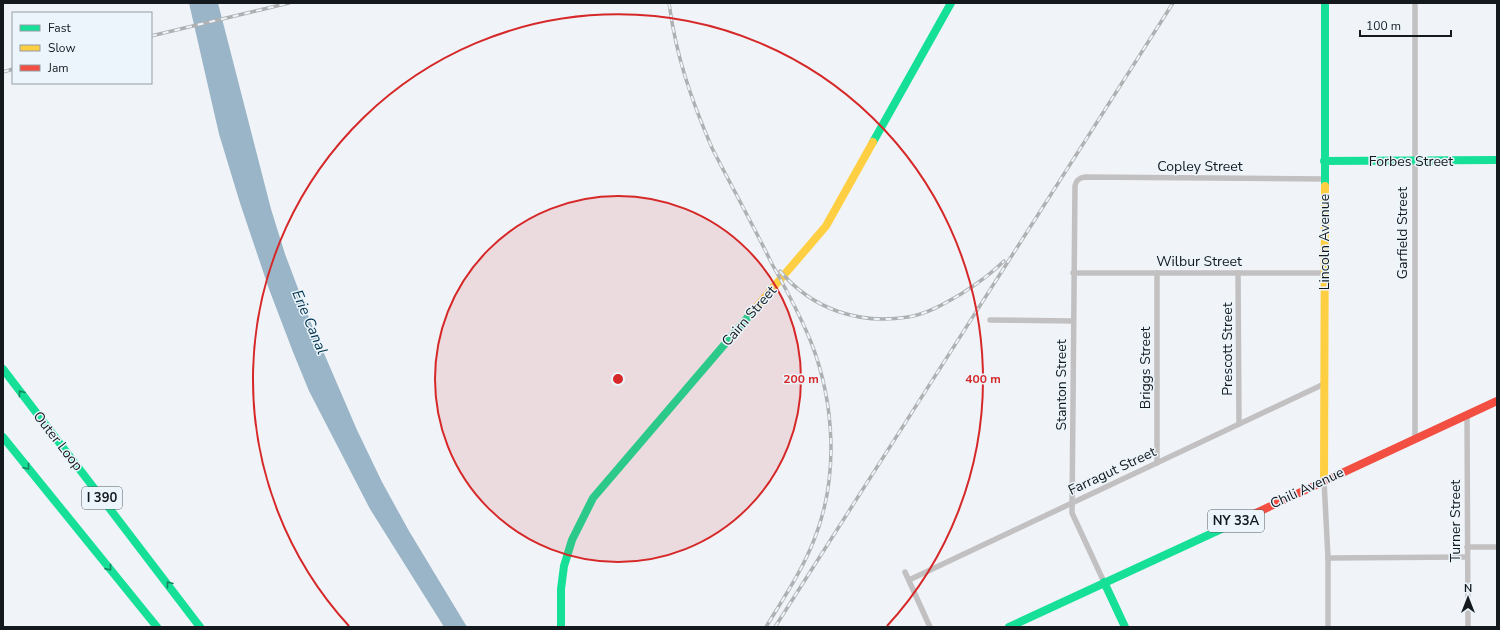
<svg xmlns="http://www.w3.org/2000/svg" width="1500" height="630" viewBox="0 0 1500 630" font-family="'Nunito Sans',sans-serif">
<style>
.water{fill:#9ab5c7}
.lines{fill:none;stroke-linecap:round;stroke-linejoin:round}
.street{stroke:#c2c0c1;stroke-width:5.5}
.fast{stroke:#16e098;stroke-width:8}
.slow{stroke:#ffcf43;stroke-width:8}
.jam{stroke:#f24e42;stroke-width:8}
.rail-casing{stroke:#afb0b1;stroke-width:3.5}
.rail{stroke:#ecf5fc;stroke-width:2;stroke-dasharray:6;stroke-linecap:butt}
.oneway{stroke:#158661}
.ring{fill:none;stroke:#d62828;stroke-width:2}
.labels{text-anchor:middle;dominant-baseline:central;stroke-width:3;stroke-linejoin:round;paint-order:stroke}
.shield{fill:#ecf5fc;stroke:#545b60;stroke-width:1}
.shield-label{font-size:13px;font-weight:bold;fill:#13191d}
.street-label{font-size:14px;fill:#13191d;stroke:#ecf5fc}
.water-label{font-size:15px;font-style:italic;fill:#00334c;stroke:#ecf5fc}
.centre{fill:#d62828;stroke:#ecf5fc;stroke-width:2}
.ring-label{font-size:12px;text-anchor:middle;font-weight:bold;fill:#d62828;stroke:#ecf5fc;stroke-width:3;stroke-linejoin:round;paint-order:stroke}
</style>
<rect width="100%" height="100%" fill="#f0f4f8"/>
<polygon class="water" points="189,3 218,3 271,209 285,254 311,323 357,430 382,482 409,531 467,627 444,627 370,509 309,391 293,352 269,289 240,203 219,134"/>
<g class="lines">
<g class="street">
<polyline points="1073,273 1324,273"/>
<polyline points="1157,273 1157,463"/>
<polyline points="1238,273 1239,424"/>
<polyline points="990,320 1073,321"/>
<polyline points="1467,415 1468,627"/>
<polyline points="1415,439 1415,3"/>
<polyline points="1324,480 1328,558 1328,627"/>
<polyline points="1467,547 1497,547"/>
<polyline points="1328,558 1467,557"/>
<polyline points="905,572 930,627"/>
<polyline points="909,580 1324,384"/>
<path d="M1104,582L1072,513L1075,186C1076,180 1079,178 1085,177L1324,179"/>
</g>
<g class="fast">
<polyline points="873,142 951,3"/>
<polyline points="1324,161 1497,160"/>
<polyline points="1325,186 1325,3"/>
<polyline points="3,369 200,627"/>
<polyline points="3,437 157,627"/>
<polyline points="1104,582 1125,627"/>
<polyline points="561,627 561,589 564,566 572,540 593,498 754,310"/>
<polyline points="1009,627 1230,525"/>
</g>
<g class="slow">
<polyline points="754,310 826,226 873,142"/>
<polyline points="1324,480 1325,186"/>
</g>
<polyline class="jam" points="1230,525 1497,401"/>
<defs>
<g id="rail">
<path d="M669,3C676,56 691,99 712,148C732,187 753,225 772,264C786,289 800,315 811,342C835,404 839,478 814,540C802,571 783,599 766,627"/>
<polyline points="151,36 289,3"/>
<polyline points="3,72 13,69"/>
<path d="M780,271C812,309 859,325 908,317C927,314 944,304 961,294C977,284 991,274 1004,261"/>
<polyline points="775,627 1173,3"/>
</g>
</defs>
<use href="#rail" class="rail-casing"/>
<use href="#rail" class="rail"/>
</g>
<defs><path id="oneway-chevron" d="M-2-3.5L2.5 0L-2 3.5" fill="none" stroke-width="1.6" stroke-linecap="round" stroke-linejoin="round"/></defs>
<g class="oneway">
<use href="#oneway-chevron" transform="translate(21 393) rotate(-128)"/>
<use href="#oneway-chevron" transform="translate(27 467) rotate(51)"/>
<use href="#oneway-chevron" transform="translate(109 568) rotate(51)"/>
<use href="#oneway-chevron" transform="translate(169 584) rotate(-128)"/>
</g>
<circle cx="618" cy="379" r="183" fill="#d62828" fill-opacity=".12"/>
<g class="ring">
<circle cx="618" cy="379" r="183"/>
<path d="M349 626A365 365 0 1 1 887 626"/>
</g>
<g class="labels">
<g class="shield">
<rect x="82" y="487" width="40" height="22" rx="3"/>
<rect x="1208" y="510" width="56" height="22" rx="3"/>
</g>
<g class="shield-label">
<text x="102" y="498">I 390</text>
<text x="1236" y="521">NY 33A</text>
</g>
<g class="street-label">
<text x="1411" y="161">Forbes Street</text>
<text x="1200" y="166">Copley Street</text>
<text transform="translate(1402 233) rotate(-90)">Garfield Street</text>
<text transform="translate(1324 242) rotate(-90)">Lincoln Avenue</text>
<text x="1199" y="261">Wilbur Street</text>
<text transform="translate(749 316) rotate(-49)">Cairn Street</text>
<text transform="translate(1227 349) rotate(-90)">Prescott Street</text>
<text transform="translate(1145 368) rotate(-90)">Briggs Street</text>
<text transform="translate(1061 385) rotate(-90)">Stanton Street</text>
<text transform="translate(58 441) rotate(52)">Outer Loop</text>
<text transform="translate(1112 471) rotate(-25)">Farragut Street</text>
<text transform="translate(1307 488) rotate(-25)">Chili Avenue</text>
<text transform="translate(1455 521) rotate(-90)">Turner Street</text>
</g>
<g class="water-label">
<text transform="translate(310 322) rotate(67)">Erie Canal</text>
</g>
</g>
<circle cx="618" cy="379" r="6" class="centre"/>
<g class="ring-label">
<text x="801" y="383">200 m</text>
<text x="983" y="383">400 m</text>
</g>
<rect width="1500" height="630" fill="none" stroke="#13191d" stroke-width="8"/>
<rect x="12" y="12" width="140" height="72" fill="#ecf5fc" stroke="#959da3"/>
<rect x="20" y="25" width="20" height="6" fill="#16e098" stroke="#959da3"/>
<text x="48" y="32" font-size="12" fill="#13191d">Fast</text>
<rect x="20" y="45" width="20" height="6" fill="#ffcf43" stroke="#959da3"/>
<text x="48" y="52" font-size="12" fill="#13191d">Slow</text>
<rect x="20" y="65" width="20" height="6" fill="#f24e42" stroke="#959da3"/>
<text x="48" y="72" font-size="12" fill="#13191d">Jam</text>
<g transform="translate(1468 598)" stroke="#ecf5fc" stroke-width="3" paint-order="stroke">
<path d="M0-3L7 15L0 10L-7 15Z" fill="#13191d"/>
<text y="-6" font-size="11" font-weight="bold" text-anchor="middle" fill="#13191d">N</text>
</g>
<path d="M1360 30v6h91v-6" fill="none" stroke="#13191d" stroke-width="2"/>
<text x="1366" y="30" font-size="12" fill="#13191d" stroke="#ecf5fc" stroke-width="3" paint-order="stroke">100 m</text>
</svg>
